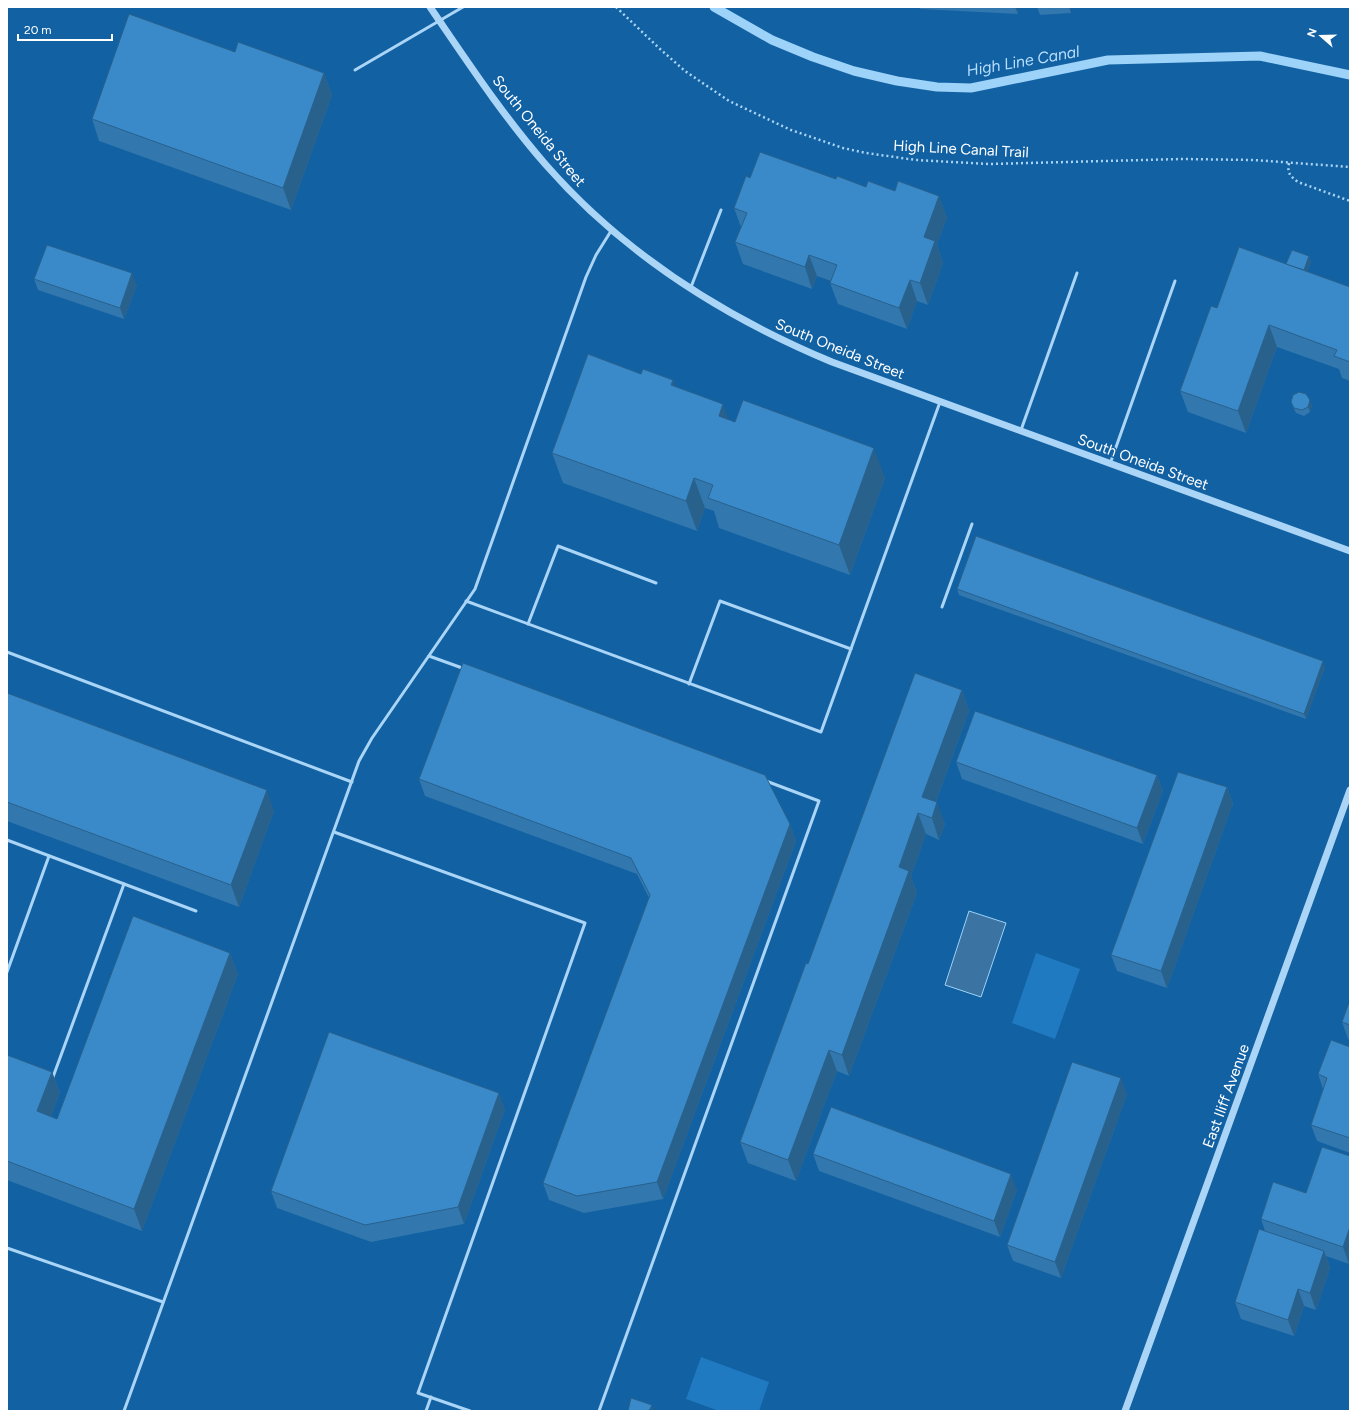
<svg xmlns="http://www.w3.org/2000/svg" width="1357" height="1418" viewBox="0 0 1357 1418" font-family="Figtree,sans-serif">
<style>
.green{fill:#207ac1}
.water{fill:#3b73a2;stroke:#9dd2f9}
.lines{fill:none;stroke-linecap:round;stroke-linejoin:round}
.stream{stroke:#9dd2f9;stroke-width:9}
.path{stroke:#abd5f6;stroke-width:2.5;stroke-dasharray:2 3;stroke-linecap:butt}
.service{stroke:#abd5f6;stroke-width:3}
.tertiary{stroke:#abd5f6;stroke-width:7}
.wall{fill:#3277ad}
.shaded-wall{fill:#29618d}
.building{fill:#3a8ac9;stroke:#29618d}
.labels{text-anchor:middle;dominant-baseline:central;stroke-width:3;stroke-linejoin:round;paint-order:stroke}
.street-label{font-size:15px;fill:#fff;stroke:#1161a3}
.water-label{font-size:16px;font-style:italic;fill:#b8defc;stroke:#1161a3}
</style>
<rect width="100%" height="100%" fill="#1161a3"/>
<g class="green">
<polygon points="1036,953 1080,969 1055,1039 1012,1023"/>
<polygon points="701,1357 769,1382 759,1411 719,1411 686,1399"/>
</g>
<polygon class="water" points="969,911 1006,923 981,997 945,985"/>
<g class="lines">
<polyline class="stream" points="714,7 772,40 813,57 854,71 897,81 937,87 971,88 1108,60 1260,56 1350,75"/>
<g class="path">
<polyline points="616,7 660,49 685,71 729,101 791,130 843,148 866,153 916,160 989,164 1182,159 1254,160 1350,167"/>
<path d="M1289,163C1287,173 1290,176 1298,182L1350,201"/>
</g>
<g class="service">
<polyline points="355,70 463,7"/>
<polyline points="691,287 721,210"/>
<polyline points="1021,430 1077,273"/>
<polyline points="1110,464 1175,281"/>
<polyline points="466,601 821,732 940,402"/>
<polyline points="942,607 972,524"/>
<polyline points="528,624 558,546 656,583"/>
<polyline points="7,652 352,782"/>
<polyline points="429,656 465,669"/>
<polyline points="689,684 720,601 851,649"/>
<polyline points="334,832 585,923 418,1393 470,1411"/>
<polyline points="7,840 196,911"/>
<polyline points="7,972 49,856"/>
<polyline points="52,1077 53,1077 124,884"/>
<polyline points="7,1248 163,1302"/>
<polyline points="124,1411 359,761 372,738 475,589 586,277 596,255 611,231"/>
<polyline points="426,1411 431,1397"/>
<polyline points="599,1411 819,801 766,781"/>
</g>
<g class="tertiary">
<path d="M430,7C467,61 503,116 546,165C624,254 724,317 832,362L1350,551"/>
<polyline points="1125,1411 1350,790"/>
</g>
</g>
<g class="wall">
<polygon points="919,7 1018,7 1018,14 920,9"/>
<polygon points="1037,7 1071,7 1071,13 1040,15"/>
<polygon points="235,52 324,73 332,95 291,210 99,141 92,119"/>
<polygon points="750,178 836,179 866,187 939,196 947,218 937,244 943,263 928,305 917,301 907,329 838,304 830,283 831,281 817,276 812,289 743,264 735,242 741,227 734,208"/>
<polygon points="1309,256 1311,262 1307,272 1350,287 1350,381 1342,378 1339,369 1277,347 1246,433 1188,412 1180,391 1217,308 1286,264"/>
<polygon points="34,279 137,285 124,319 38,290"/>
<polygon points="641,374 673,380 675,387 729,420 885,478 850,575 719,528 714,511 705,508 697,531 563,483 552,453"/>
<polygon points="1291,402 1312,405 1310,412 1304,416 1296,413 1293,407"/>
<polygon points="957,589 1325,667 1306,719 959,595"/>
<polygon points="962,690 969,711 936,802 945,824 939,840 926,834 911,876 917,893 849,1076 837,1071 796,1181 748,1163 740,1142 808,964"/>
<polygon points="7,693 274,811 239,907 7,821"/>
<polygon points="956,762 1157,775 1163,791 1143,844 962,779"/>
<polygon points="419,779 790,824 796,841 663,1199 584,1213 549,1200 543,1183 649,898 637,874 425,796"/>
<polygon points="1227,787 1233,803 1167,988 1117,971 1111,955"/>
<polygon points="230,953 238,974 142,1231 7,1180 7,1055 52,1072 60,1093 51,1116 57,1119"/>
<polygon points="1350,1000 1350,1040 1348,1039 1342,1022"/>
<polygon points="1350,1047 1350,1153 1317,1141 1311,1125 1323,1089 1318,1074"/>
<polygon points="1127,1094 1061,1278 1013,1261 1007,1245"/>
<polygon points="505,1109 464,1224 371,1242 277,1208 271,1191"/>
<polygon points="1322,1147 1349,1264 1326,1256 1330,1268 1316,1310 1304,1306 1294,1336 1241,1319 1235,1302 1265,1231 1261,1219 1306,1193"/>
<polygon points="813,1154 1017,1190 1000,1237 819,1171"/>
</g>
<g class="shaded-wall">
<polygon points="1015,7 1018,7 1018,14"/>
<polygon points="1069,7 1071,7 1071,13"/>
<polygon points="324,73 332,95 291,210 283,188"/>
<polygon points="939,196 947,218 937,244 943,263 928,305 920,283 924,237"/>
<polygon points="809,255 817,276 812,289 805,267"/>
<polygon points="1309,256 1311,262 1305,278 1303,272"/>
<polygon points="132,273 137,285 124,319 120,308"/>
<polygon points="910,280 917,301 907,329 899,308"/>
<polygon points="1269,325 1277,347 1246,433 1238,411"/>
<polygon points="673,380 684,410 671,385"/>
<polygon points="1310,400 1312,405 1310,412 1308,407"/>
<polygon points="723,404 734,434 719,416"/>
<polygon points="874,448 885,478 850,575 839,545"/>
<polygon points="694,478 705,508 697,531 686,501"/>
<polygon points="1323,661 1325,667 1306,719 1304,714"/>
<polygon points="962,690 969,711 930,818 922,797"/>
<polygon points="1157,775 1163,791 1143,844 1137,828"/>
<polygon points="1227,787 1233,803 1167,988 1161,971"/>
<polygon points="267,790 274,811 239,907 231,885"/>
<polygon points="937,802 945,824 939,840 932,818"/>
<polygon points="918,813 926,834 911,876 917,893 849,1076 842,1055 899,867"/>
<polygon points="790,824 796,841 663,1199 657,1182"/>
<polygon points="230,953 238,974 142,1231 134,1209"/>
<polygon points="829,1050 837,1071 796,1181 788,1160"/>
<polygon points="52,1072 60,1093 45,1133 37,1111"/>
<polygon points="1121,1078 1127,1094 1061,1278 1055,1262"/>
<polygon points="499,1093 505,1109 464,1224 458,1207"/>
<polygon points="1011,1174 1017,1190 1000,1237 994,1221"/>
<polygon points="1350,1227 1350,1261 1349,1264 1343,1247"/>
<polygon points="1324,1251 1330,1268 1316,1310 1310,1293"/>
<polygon points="1298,1289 1304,1306 1294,1336 1288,1320"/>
<polygon points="652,1405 654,1411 649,1411"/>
</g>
<g class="building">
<polygon points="129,14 235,52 238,42 324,73 283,188 92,119"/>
<polygon points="760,152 836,179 837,176 866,187 868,181 895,191 898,181 939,196 924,237 935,241 920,283 910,280 899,308 830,283 837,265 809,255 805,267 735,242 747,213 734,208 746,176 750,178"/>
<polygon points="47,245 132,273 120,308 34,279"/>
<polygon points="1239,247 1350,287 1350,362 1334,356 1337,350 1269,325 1238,411 1180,391 1211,306 1217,308"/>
<polygon points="1292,250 1309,256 1304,270 1286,264"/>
<polygon points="588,354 641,374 643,369 673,380 671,385 723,404 719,416 735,422 743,400 874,448 839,545 708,498 713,485 694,478 686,501 552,453"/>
<polygon points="1299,392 1306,394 1310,400 1308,407 1302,410 1294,408 1291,402 1293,395"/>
<polygon points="976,536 1323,661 1304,714 957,589"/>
<polygon points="463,663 765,775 790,824 657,1182 577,1196 543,1183 650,895 631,858 419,779"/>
<polygon points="915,673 962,690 922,797 937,802 932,818 918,813 899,867 909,871 842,1055 829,1050 788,1160 740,1142 806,963 808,964"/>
<polygon points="7,693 267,790 231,885 7,802"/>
<polygon points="975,711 1157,775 1137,828 956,762"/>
<polygon points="1178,772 1227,787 1161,971 1111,955"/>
<polygon points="133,916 230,953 134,1209 7,1161 7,1055 52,1072 37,1111 57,1119"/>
<polygon points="1350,1000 1350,1025 1342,1022"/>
<polygon points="329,1032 499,1093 458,1207 365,1225 271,1191"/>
<polygon points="1331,1040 1350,1047 1350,1138 1311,1125 1327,1078 1318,1074"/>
<polygon points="1072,1062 1121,1078 1055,1262 1007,1245"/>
<polygon points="831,1107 1011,1174 994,1221 813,1154"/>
<polygon points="1322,1147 1350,1156 1350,1227 1343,1247 1261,1219 1273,1182 1306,1193"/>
<polygon points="1259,1229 1324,1251 1310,1293 1298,1289 1288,1320 1235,1302"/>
<polygon points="631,1398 652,1405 649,1411 628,1411"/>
</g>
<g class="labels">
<g class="street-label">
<text transform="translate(539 131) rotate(51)">South Oneida Street</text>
<text transform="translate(961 149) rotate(3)">High Line Canal Trail</text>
<text transform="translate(840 349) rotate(22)">South Oneida Street</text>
<text transform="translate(1143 462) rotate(20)">South Oneida Street</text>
<text transform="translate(1226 1096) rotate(-70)">East Iliff Avenue</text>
</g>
<g class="water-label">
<text transform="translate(1023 61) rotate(-10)">High Line Canal</text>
</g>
</g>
<rect width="1357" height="1418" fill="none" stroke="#ffffff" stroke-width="16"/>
<g transform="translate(1321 36) rotate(290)" stroke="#1161a3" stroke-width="3" paint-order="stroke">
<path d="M0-3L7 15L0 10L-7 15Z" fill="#ffffff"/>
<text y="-6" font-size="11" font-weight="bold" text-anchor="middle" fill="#ffffff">N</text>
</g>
<path d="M18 34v6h94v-6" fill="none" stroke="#ffffff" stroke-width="2"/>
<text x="24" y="34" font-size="12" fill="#ffffff" stroke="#1161a3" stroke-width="3" paint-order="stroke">20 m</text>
</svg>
